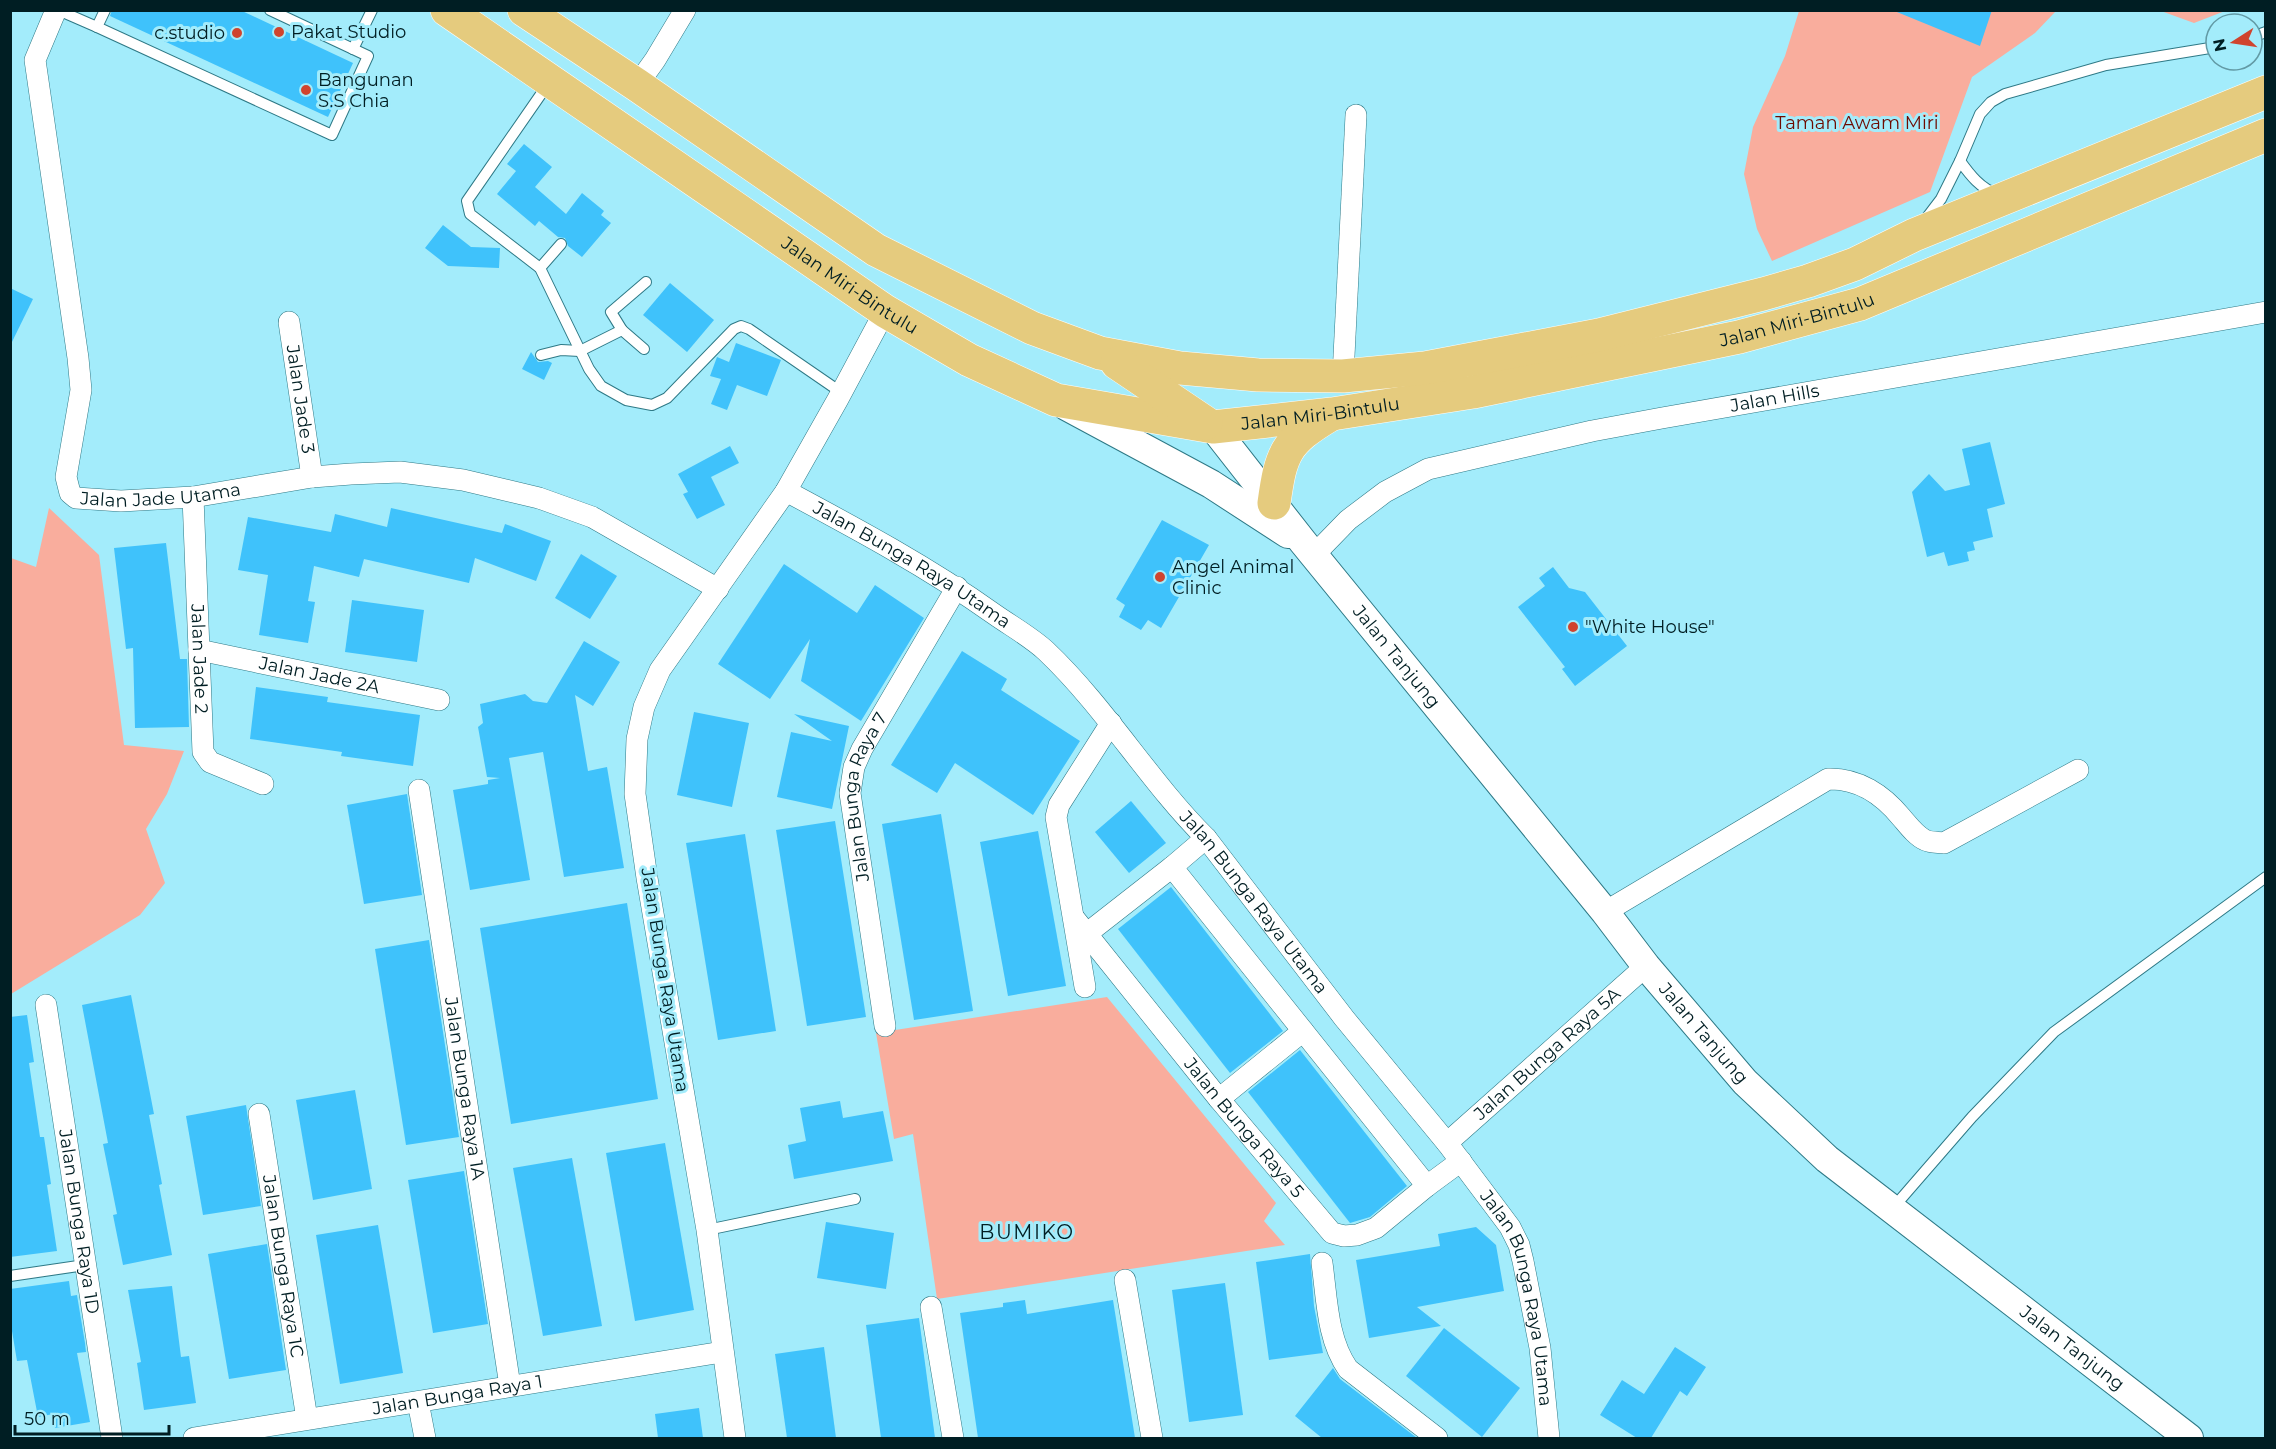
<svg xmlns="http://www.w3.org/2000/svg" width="2276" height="1449" viewBox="0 0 2276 1449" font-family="Montserrat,sans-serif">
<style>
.green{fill:#f9ad9d}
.building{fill:#3fc2fb}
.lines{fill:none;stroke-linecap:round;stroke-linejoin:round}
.lane-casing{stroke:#2e7986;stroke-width:12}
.street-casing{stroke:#2e7986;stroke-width:22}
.secondary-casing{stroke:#2e7986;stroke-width:30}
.highway-casing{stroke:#fff;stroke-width:34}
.lane{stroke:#fff;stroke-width:10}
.street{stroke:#fff;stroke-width:21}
.secondary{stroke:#fff;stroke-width:28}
.highway{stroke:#e5cb7e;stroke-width:33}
.poi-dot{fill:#d0442e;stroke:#a3ecfb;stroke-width:2}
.labels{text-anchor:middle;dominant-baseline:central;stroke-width:6;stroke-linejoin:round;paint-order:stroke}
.poi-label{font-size:18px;fill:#001e23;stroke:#a3ecfb;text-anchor:start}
.park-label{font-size:18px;fill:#6e0a00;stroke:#a3ecfb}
.street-label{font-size:18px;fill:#001e23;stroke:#a3ecfb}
.neighbourhood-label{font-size:20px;letter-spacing:1.5px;fill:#001e23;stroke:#a3ecfb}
</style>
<rect width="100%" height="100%" fill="#a3ecfb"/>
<g class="green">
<polygon points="1799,11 2056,11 2035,33 1972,77 1930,192 1772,261 1757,229 1744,174 1753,127 1785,56"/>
<polygon points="2161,11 2225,11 2194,23"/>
<polygon points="49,508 99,555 124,745 184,751 167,794 146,829 165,883 140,915 11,994 11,558 36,567"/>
<polygon points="1107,997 1276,1203 1264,1221 1285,1245 937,1299 913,1134 894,1139 876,1033"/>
</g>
<g class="building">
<polygon points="112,10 240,10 353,63 328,117 110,16"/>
<polygon points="1892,10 1992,10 1980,46"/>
<polygon points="524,144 552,167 535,187 566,214 582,193 604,211 601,215 611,223 582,257 568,246 565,238 558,237 539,221 535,226 497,194 516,171 507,164"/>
<polygon points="443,225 471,247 500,248 499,268 448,266 425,248"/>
<polygon points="670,283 714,320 687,352 643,315"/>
<polygon points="10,288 33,299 10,346"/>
<polygon points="736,343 781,360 767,396 737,385 727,410 711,404 721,379 710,376 717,357 729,362"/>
<polygon points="531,352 538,362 548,361 552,363 544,380 522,369"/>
<polygon points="1990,442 2005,504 1987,509 1993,537 1973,542 1975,550 1967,552 1969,561 1948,566 1944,552 1927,557 1912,492 1929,474 1945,491 1970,485 1962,449"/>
<polygon points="730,446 739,463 711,477 725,505 697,519 683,494 688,492 678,474"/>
<polygon points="391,508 502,533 505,524 551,541 536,581 475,558 469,583 364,559 359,577 314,566 308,601 315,602 308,643 259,635 268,575 238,570 248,517 331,532 335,514 387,527"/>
<polygon points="1162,520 1209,545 1161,628 1148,620 1141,630 1119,617 1125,605 1116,599"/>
<polygon points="166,543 180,659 187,659 189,727 135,728 133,648 126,649 114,548"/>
<polygon points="581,554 617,576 590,619 555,598"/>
<polygon points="784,564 857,613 875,585 924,618 861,721 801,681 810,639 770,699 718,664"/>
<polygon points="1553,567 1569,588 1585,592 1627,646 1575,686 1562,669 1565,667 1518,607 1545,586 1539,578"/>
<polygon points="352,600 424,610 417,662 345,652"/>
<polygon points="584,641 620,662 593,706 575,695 588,771 607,767 624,868 564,877 543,752 509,758 530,880 470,890 453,790 488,784 488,780 500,778 487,777 478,727 483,723 480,704 525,694 533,701 547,703"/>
<polygon points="962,651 1007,679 1001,690 1080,741 1033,815 955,763 937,793 891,765"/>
<polygon points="256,687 328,697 327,702 420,715 413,766 341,756 342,752 250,739"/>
<polygon points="694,712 749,723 732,807 677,795"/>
<polygon points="794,714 849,726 832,809 777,797 791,732 832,741"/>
<polygon points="407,794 422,895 364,904 347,805"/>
<polygon points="1131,801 1166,843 1129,873 1095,832"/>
<polygon points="941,814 973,1011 914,1020 882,824"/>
<polygon points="835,821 866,1017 807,1026 776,830"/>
<polygon points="1038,831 1066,986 1008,996 980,842"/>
<polygon points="745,834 776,1031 718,1040 686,843"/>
<polygon points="1171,887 1283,1031 1230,1073 1118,929"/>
<polygon points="627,903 658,1099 511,1124 480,928"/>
<polygon points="429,940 459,1137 406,1145 375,949"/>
<polygon points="131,995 154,1114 149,1115 162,1184 159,1185 172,1255 123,1265 113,1215 117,1214 103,1144 108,1143 82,1005"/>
<polygon points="27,1015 34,1062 29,1063 40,1137 44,1137 51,1184 47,1185 57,1251 10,1257 10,1017"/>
<polygon points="1300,1050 1407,1186 1370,1217 1350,1223 1248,1092"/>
<polygon points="355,1090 372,1189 313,1200 296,1100"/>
<polygon points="840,1101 843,1118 883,1111 893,1161 794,1179 788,1145 806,1141 800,1108"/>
<polygon points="246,1105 261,1206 203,1215 186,1116"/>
<polygon points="665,1143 694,1310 635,1321 606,1153"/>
<polygon points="572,1158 602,1326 543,1336 513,1168"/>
<polygon points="464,1171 488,1324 433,1333 408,1180"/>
<polygon points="826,1222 894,1233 886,1289 817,1278"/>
<polygon points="378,1225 403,1373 340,1384 316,1235"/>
<polygon points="1476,1227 1496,1245 1504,1291 1417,1307 1441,1326 1369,1338 1356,1260 1440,1246 1438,1234"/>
<polygon points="267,1244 286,1370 229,1379 208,1254"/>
<polygon points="1310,1254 1314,1306 1323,1353 1269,1360 1256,1262"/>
<polygon points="69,1281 71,1296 77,1295 85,1343 86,1352 77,1353 90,1422 55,1428 53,1414 38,1417 27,1360 17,1361 10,1319 10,1289"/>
<polygon points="1225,1283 1243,1415 1189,1422 1172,1290"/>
<polygon points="172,1286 181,1357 189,1356 196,1403 144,1410 137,1363 141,1362 128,1290"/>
<polygon points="1025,1300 1027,1314 1113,1300 1135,1438 978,1438 960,1313 1003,1307 1003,1303"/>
<polygon points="919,1318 935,1438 881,1438 866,1325"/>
<polygon points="1444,1328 1520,1388 1482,1437 1406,1376"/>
<polygon points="824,1347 836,1438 787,1438 775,1354"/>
<polygon points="1675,1347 1706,1367 1687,1396 1680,1391 1651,1438 1637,1438 1600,1415 1622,1380 1644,1394"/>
<polygon points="1333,1368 1340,1379 1417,1438 1322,1438 1295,1416"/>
<polygon points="699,1408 703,1438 658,1438 655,1414"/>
</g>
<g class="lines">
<defs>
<g id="lane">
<polyline points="58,10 97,27"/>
<polyline points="105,10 97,27 332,135 368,56 270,10"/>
<polyline points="2252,37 2266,32"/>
<polyline points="353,49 372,10"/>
<polyline points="548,84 467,201 470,214 540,268 589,369 601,386 626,400 652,405 667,398 734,329 741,326 749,329 842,393"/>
<path d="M1960,161C1970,175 1981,189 1997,194"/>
<polyline points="1925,220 1941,199 1960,161 1980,114 1991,102 2005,94 2106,65 2216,47"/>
<polyline points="540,268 561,244"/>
<polyline points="622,330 611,312 646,282"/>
<polyline points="541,355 561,350 580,351 622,330 644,349"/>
<polyline points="1893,1208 1972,1117 2054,1032 2266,877"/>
<polyline points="707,1230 855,1199"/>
<polyline points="10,1276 85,1265"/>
</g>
<g id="street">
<path id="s1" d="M56,10L35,60L78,358L81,390L66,477L70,493L76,498L121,501L193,497L312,477L351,474L400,472L463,480L539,498L592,517L718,589"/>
<polyline points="637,85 655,60 685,10"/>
<path id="s2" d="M289,322L312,477"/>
<polyline points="1343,376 1356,115"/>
<path id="s3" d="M786,491C857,529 928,567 994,614C1011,626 1031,637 1046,651C1106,708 1148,780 1206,838L1344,1018L1447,1143L1510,1227L1519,1245L1523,1261L1540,1348L1549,1438"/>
<path id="s4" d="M193,497L203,752L210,762L263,784"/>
<path id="s5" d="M1314,555L1348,520L1385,492L1428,469L1592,431L1662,418L2266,312"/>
<path id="s6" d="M199,650L439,700"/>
<path id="s7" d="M419,790L510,1386"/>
<polyline points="1172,867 1427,1186"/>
<path d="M1605,912L1828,779C1858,778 1883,795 1901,817C1908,825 1916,836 1925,840C1931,843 1939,842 1944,843L2078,770"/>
<path id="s8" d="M1074,918L1219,1099L1332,1233L1344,1236L1357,1235L1376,1228L1427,1186L1461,1161"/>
<polyline points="1085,935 1172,867 1206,838"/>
<polyline points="1085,987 1056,817 1059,805 1111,723"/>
<path id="s9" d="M46,1005L112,1438"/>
<path id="s10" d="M885,1026L850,793L854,767L862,749L957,587"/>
<polyline points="1219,1099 1303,1031"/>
<path id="s11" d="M259,1114L307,1419"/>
<path id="s12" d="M1447,1143L1646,966"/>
<path d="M1322,1263C1327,1299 1327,1339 1348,1369L1437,1438"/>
<polyline points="1125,1280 1152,1438"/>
<polyline points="931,1307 953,1438"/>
<polyline points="418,1402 425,1438"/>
<path id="s13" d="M194,1438L722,1352"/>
<polyline points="735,1438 707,1230 647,878 635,794 637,739 644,707 660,670 786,491 838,399 885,311"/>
</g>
<g id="secondary">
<polyline points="1066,406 1211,484 1288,534"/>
<path id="s14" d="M1213,427L1303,542L1605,912L1646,966L1745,1082L1827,1159L2189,1438"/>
</g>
<g id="highway">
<path id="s15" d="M447,10L885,311L969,360L1056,400L1213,427L1332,414L1473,392L1739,337L1860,304L2266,135"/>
<polyline points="524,10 637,85 876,250 1032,328 1100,353 1180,368 1258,375 1343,376 1425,368 1599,335 1763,294 1808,281 1855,264 1914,235 2266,92"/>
<polyline points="1117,363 1206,423"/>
<path d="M1274,503C1281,453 1285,442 1330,415"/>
</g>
</defs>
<use href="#lane" class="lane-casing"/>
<use href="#street" class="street-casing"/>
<use href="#secondary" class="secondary-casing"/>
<use href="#highway" class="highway-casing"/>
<use href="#lane" class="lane"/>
<use href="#street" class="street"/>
<use href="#secondary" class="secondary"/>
<use href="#highway" class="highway"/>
</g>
<g class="poi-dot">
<circle cx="279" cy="32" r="6"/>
<circle cx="237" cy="33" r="6"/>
<circle cx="306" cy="90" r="6"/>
<circle cx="1160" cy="577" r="6"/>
<circle cx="1573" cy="627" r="6"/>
</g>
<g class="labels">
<g class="poi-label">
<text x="291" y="32">Pakat Studio</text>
<text x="225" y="33" text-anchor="end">c.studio</text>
<text x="318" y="80">Bangunan<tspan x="318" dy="21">S.S Chia</tspan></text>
<text x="1172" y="567">Angel Animal<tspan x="1172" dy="21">Clinic</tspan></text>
<text x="1585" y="627">"White House"</text>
</g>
<g class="park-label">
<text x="1857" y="123">Taman Awam Miri</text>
</g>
<g class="street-label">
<text stroke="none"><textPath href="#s15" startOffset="488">Jalan Miri-Bintulu</textPath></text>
<text stroke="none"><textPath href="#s15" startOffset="1478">Jalan Miri-Bintulu</textPath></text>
<text stroke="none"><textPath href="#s2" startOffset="78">Jalan Jade 3</textPath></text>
<text stroke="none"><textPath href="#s5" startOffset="498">Jalan Hills</textPath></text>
<text stroke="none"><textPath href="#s15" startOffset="992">Jalan Miri-Bintulu</textPath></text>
<text stroke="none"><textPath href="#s1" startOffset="585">Jalan Jade Utama</textPath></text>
<text stroke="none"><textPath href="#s3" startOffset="146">Jalan Bunga Raya Utama</textPath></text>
<text stroke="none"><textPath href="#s14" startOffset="294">Jalan Tanjung</textPath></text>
<text stroke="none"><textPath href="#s4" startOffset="162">Jalan Jade 2</textPath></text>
<text stroke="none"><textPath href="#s6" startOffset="123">Jalan Jade 2A</textPath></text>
<text stroke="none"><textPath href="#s10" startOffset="234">Jalan Bunga Raya 7</textPath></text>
<text stroke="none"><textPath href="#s3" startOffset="632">Jalan Bunga Raya Utama</textPath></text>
<text transform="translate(665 980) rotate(81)">Jalan Bunga Raya Utama</text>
<text stroke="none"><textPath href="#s14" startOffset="780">Jalan Tanjung</textPath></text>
<text stroke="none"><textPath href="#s12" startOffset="134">Jalan Bunga Raya 5A</textPath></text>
<text stroke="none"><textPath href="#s7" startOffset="302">Jalan Bunga Raya 1A</textPath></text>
<text stroke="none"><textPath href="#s8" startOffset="270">Jalan Bunga Raya 5</textPath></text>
<text stroke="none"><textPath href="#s9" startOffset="219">Jalan Bunga Raya 1D</textPath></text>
<text stroke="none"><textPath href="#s11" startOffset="154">Jalan Bunga Raya 1C</textPath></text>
<text stroke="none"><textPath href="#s3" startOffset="1116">Jalan Bunga Raya Utama</textPath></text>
<text stroke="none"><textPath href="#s14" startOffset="1266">Jalan Tanjung</textPath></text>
<text stroke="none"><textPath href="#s13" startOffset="267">Jalan Bunga Raya 1</textPath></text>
</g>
<g class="neighbourhood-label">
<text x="1027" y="1232">BUMIKO</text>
</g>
</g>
<rect width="2276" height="1449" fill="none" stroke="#001e23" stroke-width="24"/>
<g transform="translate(2234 42) rotate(258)"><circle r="28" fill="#a3ecfb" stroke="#629aa5" stroke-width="1.5"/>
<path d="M0-4.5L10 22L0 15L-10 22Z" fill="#d0442e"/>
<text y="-9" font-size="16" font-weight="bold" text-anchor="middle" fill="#001e23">N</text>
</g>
<path d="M15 1425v9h154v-9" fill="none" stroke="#001e23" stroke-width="3"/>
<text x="24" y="1425" font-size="18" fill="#001e23" stroke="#a3ecfb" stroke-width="4.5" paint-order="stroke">50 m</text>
</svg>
